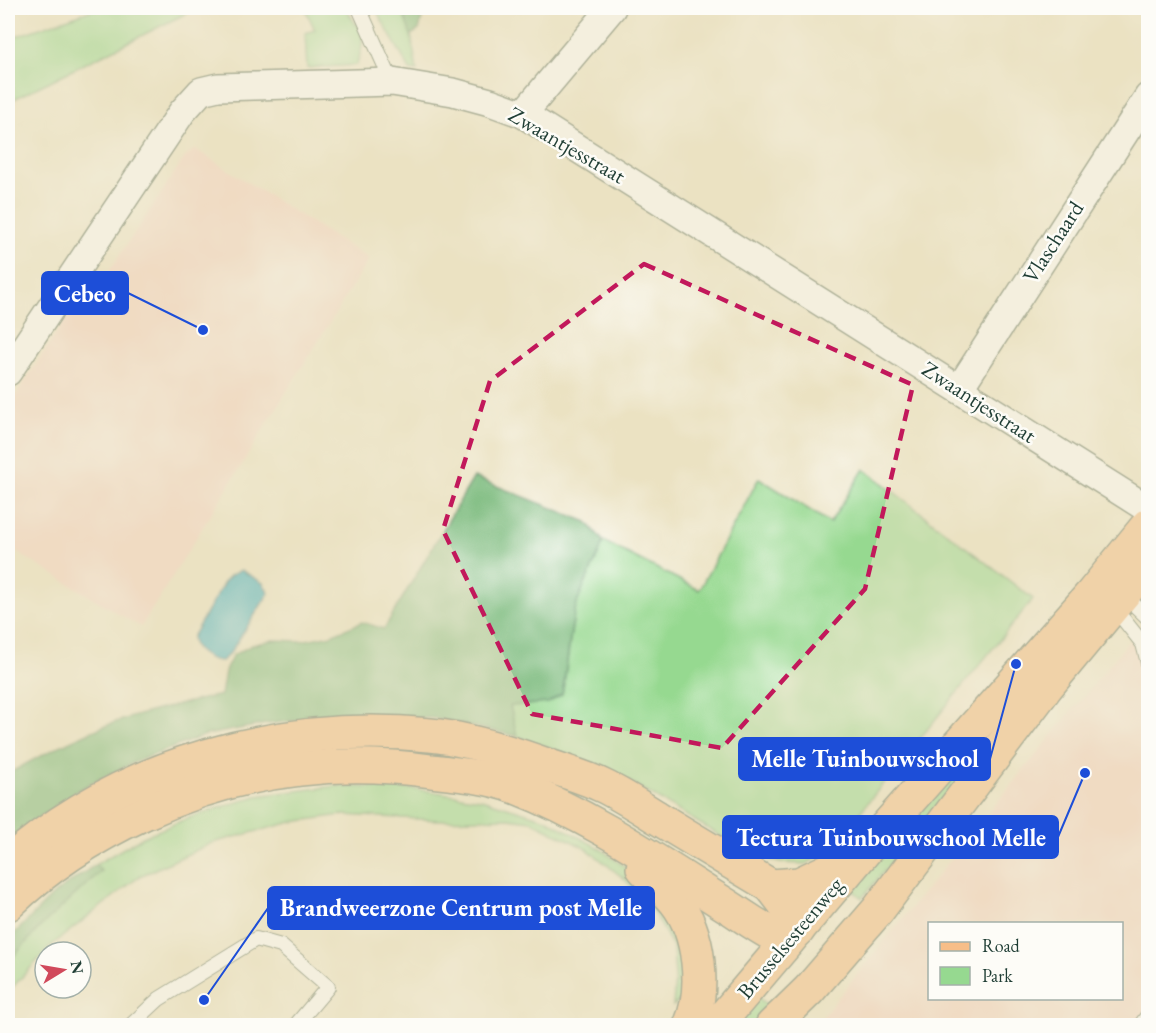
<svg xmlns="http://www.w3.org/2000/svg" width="1156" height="1033" viewBox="0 0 1156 1033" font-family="'EB Garamond',serif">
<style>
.built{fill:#f5d2c2;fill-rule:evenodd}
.green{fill:#96d990;stroke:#5a8b62;stroke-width:1.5}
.forest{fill:#78b97a;stroke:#4c7b57;stroke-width:1.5}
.water{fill:#45b0c3;stroke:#32767c;stroke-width:1.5}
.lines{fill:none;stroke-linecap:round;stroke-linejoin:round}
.service-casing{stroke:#676;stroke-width:16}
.minor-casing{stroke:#676;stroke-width:30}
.primary-casing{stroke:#676;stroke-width:36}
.motorway-casing{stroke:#676;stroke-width:36}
.service{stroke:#fff;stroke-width:14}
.minor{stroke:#fff;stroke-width:27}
.primary{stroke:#f7be88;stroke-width:33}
.motorway{stroke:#f7be88;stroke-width:33}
.marked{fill:none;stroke:#c2185b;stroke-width:4.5;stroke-dasharray:12 8;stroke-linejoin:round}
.labels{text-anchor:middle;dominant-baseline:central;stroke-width:5;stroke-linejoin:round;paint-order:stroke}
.street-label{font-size:22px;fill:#1f3d34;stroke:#fdfcf7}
.leader{fill:none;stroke:#1d4ed8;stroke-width:2}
.callout-dot{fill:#1d4ed8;stroke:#fdfcf7;stroke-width:2}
.callout{fill:#1d4ed8;stroke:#1d4ed8;stroke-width:2}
.callout-label{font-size:24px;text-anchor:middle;font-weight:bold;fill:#fff}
</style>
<rect width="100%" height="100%" fill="#fdfcf7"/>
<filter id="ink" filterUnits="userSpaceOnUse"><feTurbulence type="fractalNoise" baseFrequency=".0167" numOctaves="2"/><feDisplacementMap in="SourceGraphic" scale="12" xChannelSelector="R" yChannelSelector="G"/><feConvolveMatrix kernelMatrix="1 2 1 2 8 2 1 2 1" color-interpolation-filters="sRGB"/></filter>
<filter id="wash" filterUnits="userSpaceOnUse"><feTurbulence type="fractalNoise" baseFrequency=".008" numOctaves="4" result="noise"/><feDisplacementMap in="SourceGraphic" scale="24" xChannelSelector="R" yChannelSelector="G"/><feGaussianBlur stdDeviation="1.35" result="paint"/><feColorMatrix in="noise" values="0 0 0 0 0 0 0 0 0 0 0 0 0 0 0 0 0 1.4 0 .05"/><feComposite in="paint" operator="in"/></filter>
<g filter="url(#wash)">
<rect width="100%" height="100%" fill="#ebe2c2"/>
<g class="built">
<polygon points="195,149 369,259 141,627 8,547 8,407 71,311 92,297 185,157"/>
<path d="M1148,617V1025L815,1026L1146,620ZM930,924H1122V998H930Z"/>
</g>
<g class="green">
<polygon points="98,8 197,8 8,102 8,39"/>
<path d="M305,8H346L356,25L359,23C365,37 362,52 356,65L307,68L305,33L315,30Z"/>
<polygon points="375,8 401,8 411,35 417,71 410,70"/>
<path d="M864,469L1033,599L827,853L806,864L780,863L749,853L610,770L517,736L510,706L548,703L562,694C568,666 569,638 575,610C581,586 596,565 603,541L699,590L759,478L830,523Z"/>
<polygon points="1061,637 959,780 862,898 846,885"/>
<polygon points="336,786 415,789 481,799 546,819 599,848 643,880 672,915 687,962 683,998 673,1006 675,977 673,946 648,903 622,877 587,849 531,821 508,818 439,820 342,815 292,822 212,843 140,876 53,944 8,992 8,962 41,926 101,871 95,865 141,838 188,818 257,796"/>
<polygon points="756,995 769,1007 753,1025 725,1026"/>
</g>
<g class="forest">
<polygon points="401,8 423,8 424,10 419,30 411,35"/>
<path d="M474,477L587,522L603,541C596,565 581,586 575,610C569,638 567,666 562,694L548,703L510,706L517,736L433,718L342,715L266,724L206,735L137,761L78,790L8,840V774C41,755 76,736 113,723C148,711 184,703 221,695L225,671L233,655L252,645L273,640L301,641L331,635L362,622L384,629Z"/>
<polygon points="95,865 101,871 41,926 8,962 8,940 55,893"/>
</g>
<path class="water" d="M241,570L263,583L269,593L230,653L222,661C209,661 192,651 192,637L225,581L231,575Z"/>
</g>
<g filter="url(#ink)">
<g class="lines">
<defs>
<g id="service">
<polyline points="359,8 392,82"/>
<polyline points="1124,595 1148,618"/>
<polyline points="1112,605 1143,644 1148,663"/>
<polyline points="130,1026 159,999 256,939 281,946 328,987 295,1026"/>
<polyline points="1140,1026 1148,1015"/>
</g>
<g id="minor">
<polyline points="523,114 612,8"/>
<polyline points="8,372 182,112 201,91 218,87 392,82 453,92 490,102 523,114 1148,509"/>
<polyline points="959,389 1148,97"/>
</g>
<g id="primary">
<polyline points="716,1026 861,855 1091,595 1148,525"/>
<polyline points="772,1026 809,990 878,910 1047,686 1148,564"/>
</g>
<g id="motorway">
<path d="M8,863C120,764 281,720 430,735C470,739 514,753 552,767C569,773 587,778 603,786C622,795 640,807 658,818C695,841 733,863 771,886L784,903L798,930"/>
<path d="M643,868C653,879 665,889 675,901C700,932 706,990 690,1026"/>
<polyline points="771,886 799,884 861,855"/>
<path d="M8,904C83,832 196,780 300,769C343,764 387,765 431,771C459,774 489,777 516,787C588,815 653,859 718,900C741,914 763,931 787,942"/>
</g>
</defs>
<use href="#service" class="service-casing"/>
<use href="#minor" class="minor-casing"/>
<use href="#primary" class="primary-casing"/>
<use href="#motorway" class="motorway-casing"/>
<use href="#service" class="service"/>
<use href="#minor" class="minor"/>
<use href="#primary" class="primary"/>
<use href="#motorway" class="motorway"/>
</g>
</g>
<path d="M0 0H1156V1033H0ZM644,264L913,385L865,589L722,748L532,714L443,530L490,381Z" fill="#ebe2c2" fill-opacity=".55" fill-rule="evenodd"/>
<path class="marked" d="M644,264L913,385L865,589L722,748L532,714L443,530L490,381Z"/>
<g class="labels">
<g class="street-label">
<text transform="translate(567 145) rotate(30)">Zwaantjesstraat</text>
<text transform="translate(1053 242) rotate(-57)">Vlaschaard</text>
<text transform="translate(979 402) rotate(33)">Zwaantjesstraat</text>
<text transform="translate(790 938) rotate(-50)">Brusselsesteenweg</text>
</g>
</g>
<path class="leader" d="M203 330L128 293M1016 664L990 759M1085 773L1058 837M204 1000L268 908"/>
<g class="callout-dot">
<circle cx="203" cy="330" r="6"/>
<circle cx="1016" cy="664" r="6"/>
<circle cx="1085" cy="773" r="6"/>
<circle cx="204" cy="1000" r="6"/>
</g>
<g class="callout">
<rect x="42" y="272" width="86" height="42" rx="6"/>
<rect x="739" y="738" width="251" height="42" rx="6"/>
<rect x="723" y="816" width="335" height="42" rx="6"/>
<rect x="268" y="887" width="386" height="42" rx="6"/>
</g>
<g class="callout-label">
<text x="85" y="302">Cebeo</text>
<text x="865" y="767">Melle Tuinbouwschool</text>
<text x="891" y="846">Tectura Tuinbouwschool Melle</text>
<text x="461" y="916">Brandweerzone Centrum post Melle</text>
</g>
<rect width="1156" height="1033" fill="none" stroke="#fdfcf7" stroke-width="30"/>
<rect x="928" y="922" width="195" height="78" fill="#fdfcf7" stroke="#a4b0a9" stroke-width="1.5"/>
<rect x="940" y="942" width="30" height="9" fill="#f7be88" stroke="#a4b0a9" stroke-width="1.5"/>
<text x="982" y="952" font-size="18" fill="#1f3d34">Road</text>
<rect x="940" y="967" width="30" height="18" fill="#96d990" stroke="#a4b0a9" stroke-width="1.5"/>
<text x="982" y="982" font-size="18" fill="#1f3d34">Park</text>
<g transform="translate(63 970) rotate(79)"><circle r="28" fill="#fdfcf7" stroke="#a4b0a9" stroke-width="1.5"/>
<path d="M0-4.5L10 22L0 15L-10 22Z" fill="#d1495b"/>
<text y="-9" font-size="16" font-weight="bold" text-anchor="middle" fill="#1f3d34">N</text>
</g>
</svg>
